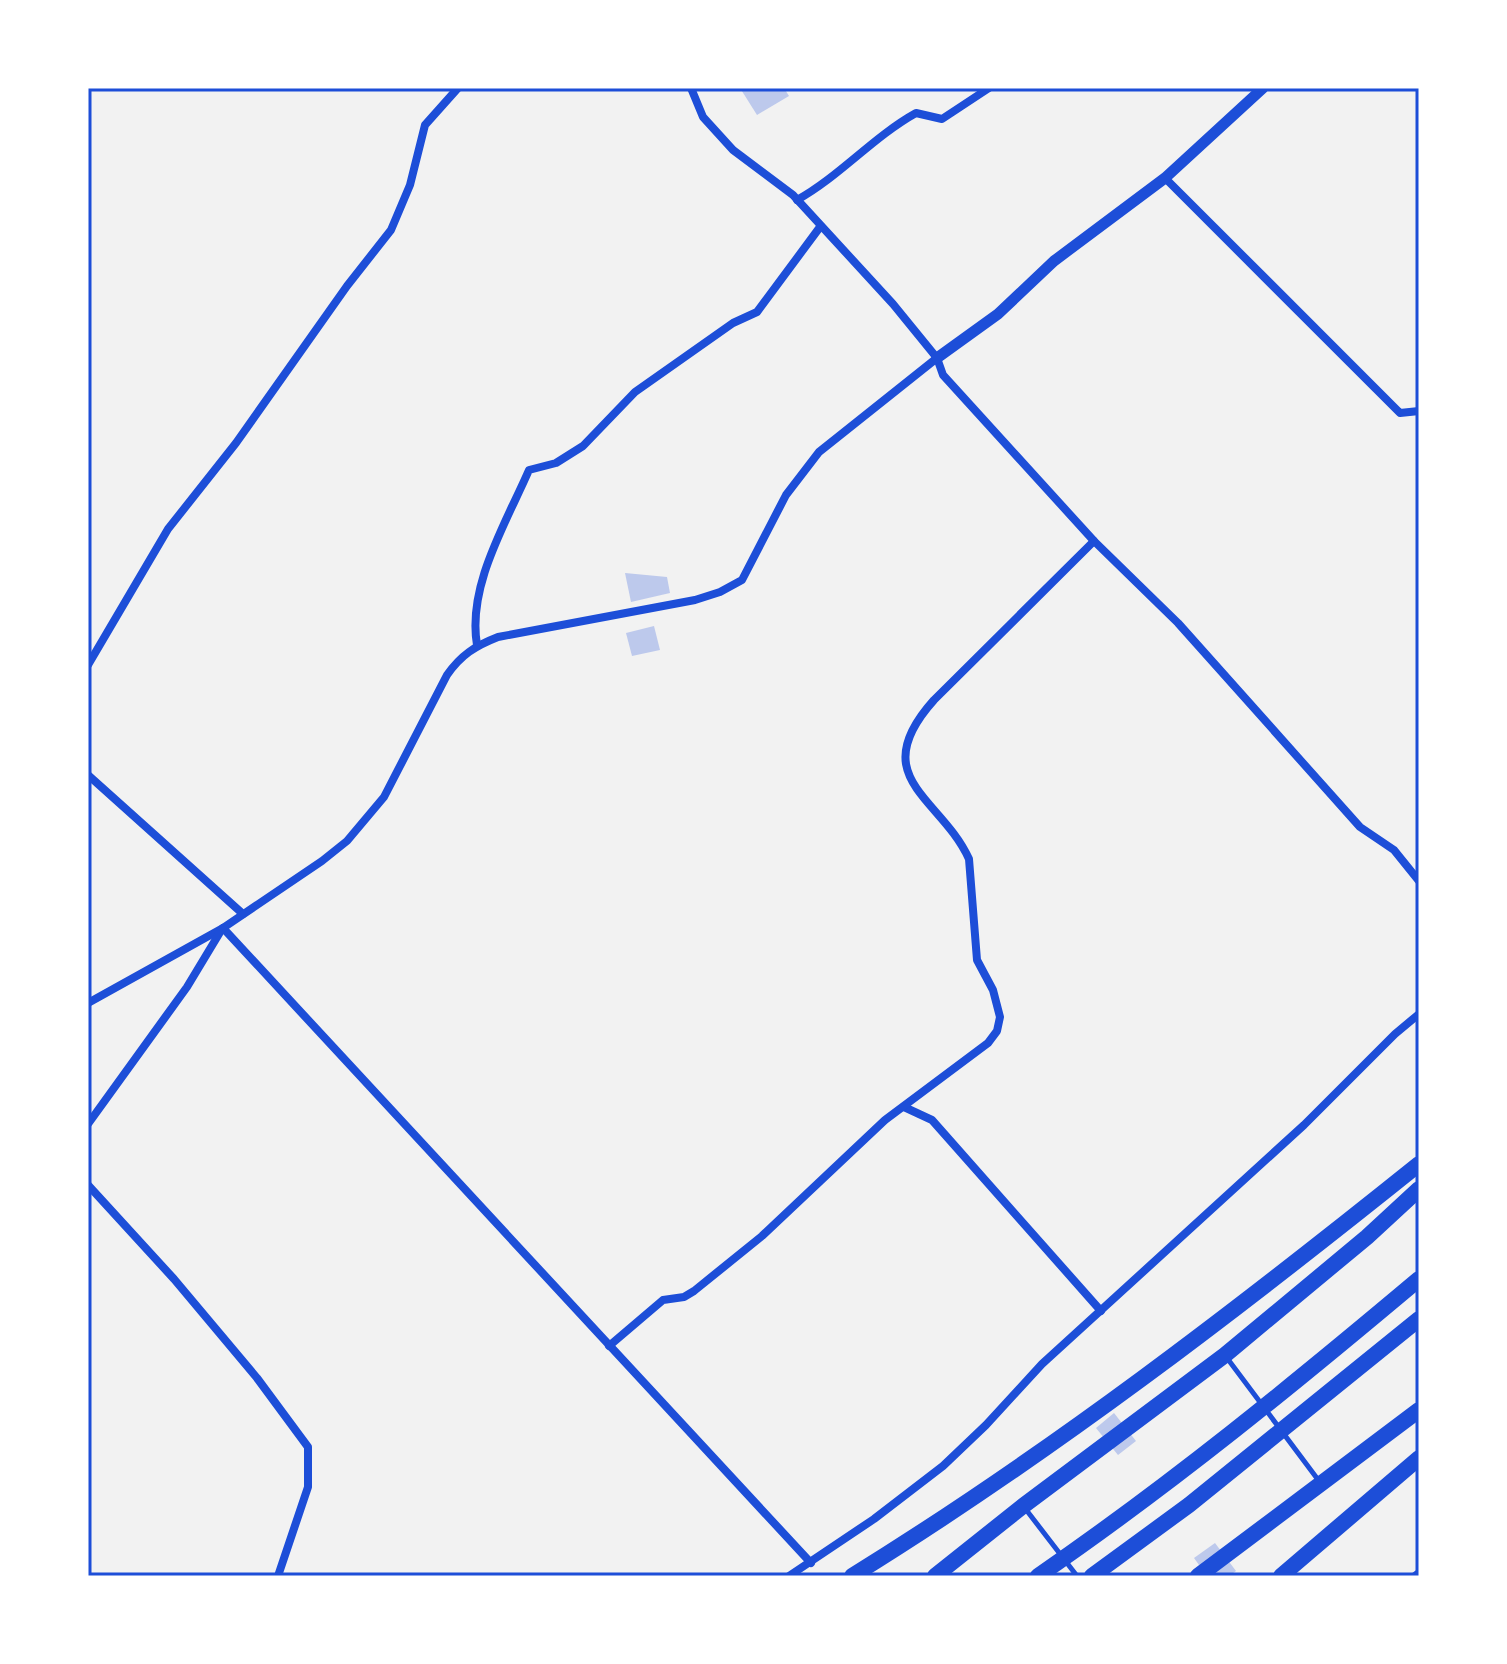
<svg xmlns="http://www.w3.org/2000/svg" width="1507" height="1664" viewBox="0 0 1507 1664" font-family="Roboto,sans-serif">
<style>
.building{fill:#bdc9ec}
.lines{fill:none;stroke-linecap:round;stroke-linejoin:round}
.service{stroke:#1d4ed8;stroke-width:5}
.minor{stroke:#1d4ed8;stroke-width:8}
.tertiary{stroke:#1d4ed8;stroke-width:11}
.trunk{stroke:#1d4ed8;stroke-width:16}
.motorway{stroke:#1d4ed8;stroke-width:16}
.neatline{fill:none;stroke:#1d4ed8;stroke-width:3}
</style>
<rect width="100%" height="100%" fill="#f2f2f2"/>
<g class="building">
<polygon points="740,88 784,88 789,96 757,115"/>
<polygon points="625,573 667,577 670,593 631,602"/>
<polygon points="654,626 660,650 632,656 626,633"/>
<polygon points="1114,1413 1136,1441 1118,1455 1096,1428"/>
<polygon points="1215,1543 1236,1571 1229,1576 1207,1576 1194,1558"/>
</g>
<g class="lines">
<g class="service">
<polyline points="1227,1358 1319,1481"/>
<polyline points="1024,1507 1077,1576"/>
</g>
<g class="minor">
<polyline points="691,88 703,117 733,150 793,195 893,304 937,358 943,375 1094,541 1178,623 1360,827 1394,850 1419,881"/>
<polyline points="1165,178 1400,413 1419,411"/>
<path d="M797,200C840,176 873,137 916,113L942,119L989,88"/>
<path d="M477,645C467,586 506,523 529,470L556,463L583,446L635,392L733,323L757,312L820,227"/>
<polyline points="88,665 168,529 236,443 347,286 391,230 410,185 425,125 458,88"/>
<polyline points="88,775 243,914"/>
<polyline points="223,928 811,1563"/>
<path d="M88,1003L223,928L322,861L347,841L384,797L447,675C461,655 475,646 498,637L695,600L720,592L742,580L786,495L819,452L937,358"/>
<polyline points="904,1107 932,1120 1101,1311"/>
<polyline points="88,1124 187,987 222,929"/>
<polyline points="88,1185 174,1279 257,1378 308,1447 308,1487 278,1576"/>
<path d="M609,1346L663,1300L684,1297L694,1291L762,1236L885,1120L988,1043L997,1031L1000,1017L993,990L977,960L969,859C941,797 864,778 934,700L1094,541"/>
<polyline points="789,1576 874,1519 943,1466 986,1425 1042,1364 1304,1125 1395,1034 1419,1014"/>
<polyline points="1415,1576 1419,1573"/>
</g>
<polyline class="tertiary" points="937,358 998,314 1054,261 1165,178 1263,88"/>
<g class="trunk">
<path d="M852,1576C1051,1453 1237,1310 1419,1164"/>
<polyline points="1281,1576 1419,1458"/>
</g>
<g class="motorway">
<polyline points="935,1576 1023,1506 1225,1355 1367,1237 1419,1189"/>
<path d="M1038,1576C1173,1483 1294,1384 1419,1279"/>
<polyline points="1092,1576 1189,1505 1419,1319"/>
<polyline points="1198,1576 1419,1410"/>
</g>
</g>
<rect width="1507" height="1664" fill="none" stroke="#ffffff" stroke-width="180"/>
<rect x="90" y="90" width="1327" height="1484" class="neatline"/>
</svg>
